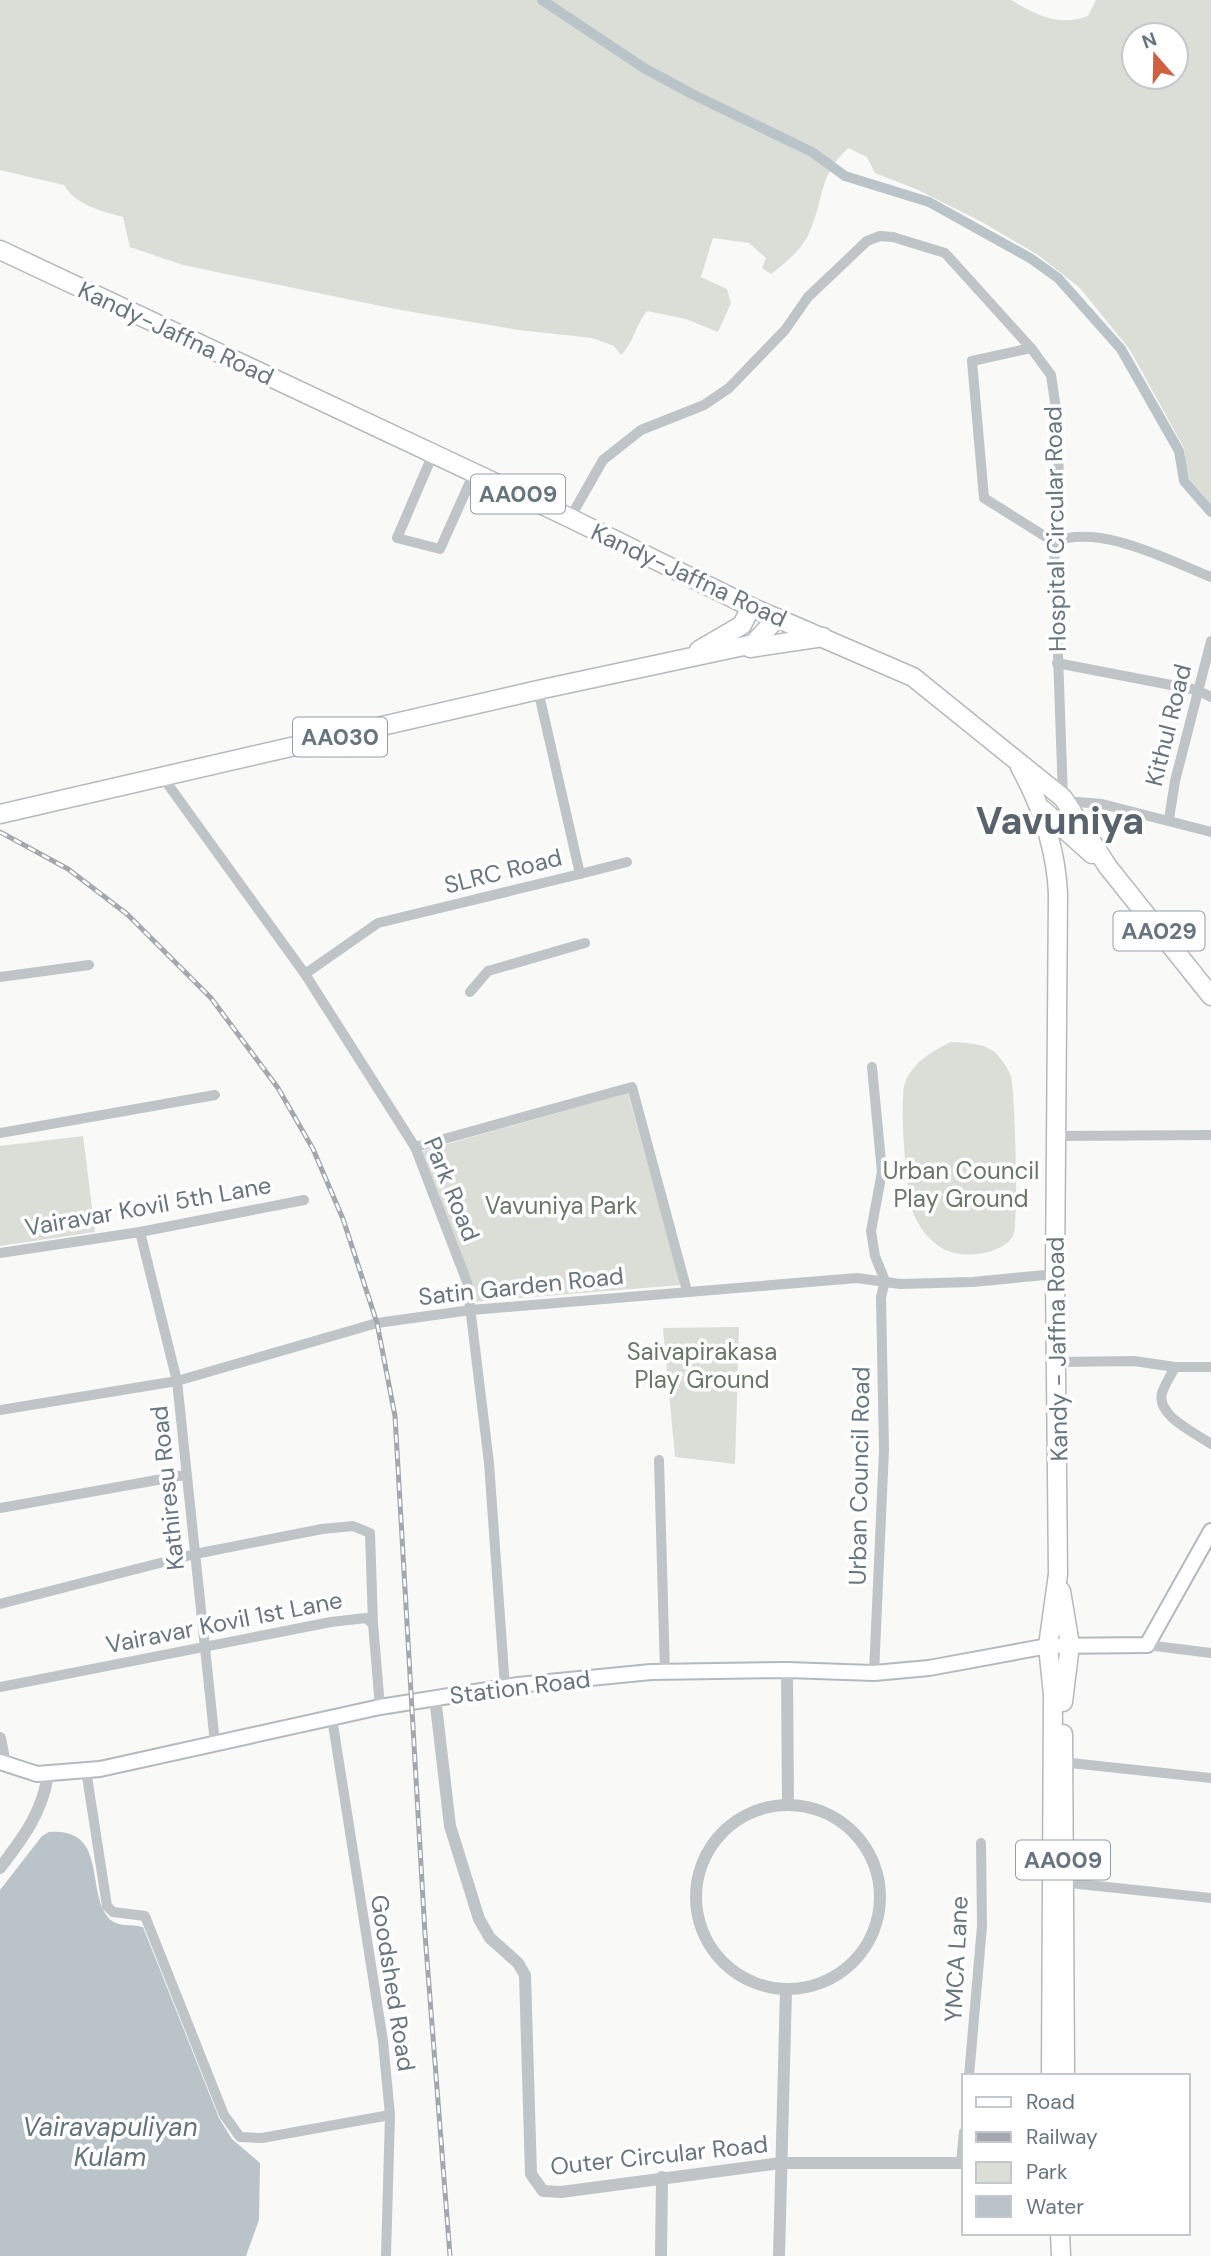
<svg xmlns="http://www.w3.org/2000/svg" width="1211" height="2256" viewBox="0 0 1211 2256" font-family="'DM Sans',sans-serif">
<style>
.green{fill:#daded7;fill-rule:evenodd}
.water{fill:#bac4c8}
.lines{fill:none;stroke-linecap:round;stroke-linejoin:round}
.canal{stroke:#bac4c8;stroke-width:10}
.secondary-casing{stroke:#b4b9bd;stroke-width:18}
.trunk-casing{stroke:#b5b9bc;stroke-width:21}
.minor{stroke:#bfc4c7;stroke-width:10}
.tertiary{stroke:#bfc4c7;stroke-width:12}
.secondary{stroke:#fff;stroke-width:14}
.trunk{stroke:#fff;stroke-width:18}
.rail-casing{stroke:#a2a8ad;stroke-width:5}
.rail{stroke:#fff;stroke-width:2.5;stroke-dasharray:8;stroke-linecap:butt}
.labels{text-anchor:middle;dominant-baseline:central;stroke-width:7;stroke-linejoin:round;paint-order:stroke}
.shield{fill:#fff;stroke:#959ea5;stroke-width:2}
.shield-label{font-size:23px;font-weight:bold;fill:#67757f}
.street-label{font-size:24px;fill:#67757f;stroke:#fff}
.park-label{font-size:24px;fill:#697866;stroke:#fff}
.water-label{font-size:26px;font-style:italic;fill:#627379;stroke:#fff}
.town-label{font-size:38px;font-weight:bold;fill:#59636b;stroke:#fff}
</style>
<rect width="100%" height="100%" fill="#f9f9f8"/>
<g class="green">
<path d="M0,0H1011C1036,15 1060,27 1088,16L1096,0H1211V505L1187,476L1184,448L1130,350L1080,288L1038,255L982,222L916,189L875,173L867,157L848,148C817,178 825,198 809,233C802,250 785,263 771,274L762,268L766,258L749,243L713,238L701,277L727,289L731,303L718,332L686,319L647,311C635,326 633,344 621,355L614,346L592,338L519,330L395,309L183,265L130,247L123,217C99,210 77,206 64,185L0,170ZM1176,35V77H1134V35Z"/>
<path d="M951,1042C967,1043 990,1043 1000,1058C1004,1062 1009,1071 1011,1076C1015,1092 1019,1225 1013,1236C1001,1256 958,1260 940,1247C928,1239 920,1228 914,1215C906,1198 899,1099 905,1083C914,1061 931,1052 951,1042Z"/>
<polygon points="628,1093 681,1285 472,1302 419,1152"/>
<polygon points="83,1136 95,1232 0,1246 0,1146"/>
<polygon points="739,1327 735,1464 675,1457 663,1328"/>
</g>
<path class="water" d="M49,1832C111,1827 83,1897 112,1921C120,1927 134,1924 143,1927L219,2118L232,2139L260,2163L259,2220L246,2256H0V1890L42,1836Z"/>
<g class="lines">
<polyline class="canal" points="542,0 644,68 694,95 812,152 845,176 929,202 1030,258 1058,278 1121,349 1179,451 1184,481 1211,512"/>
<defs>
<polyline id="secondary" points="0,1762 37,1774 100,1769 380,1707 518,1685 651,1672 787,1670 874,1673 929,1668 1048,1646 1147,1645 1211,1531"/>
<g id="trunk">
<polyline points="0,250 570,518 751,607 913,677 1063,798 1108,867 1211,996"/>
<polyline points="750,648 823,637"/>
<polyline points="699,650 742,625 751,607"/>
<path d="M1020,767C1042,807 1056,848 1058,894L1055,1274L1058,1574L1048,1646L1053,1695L1051,2076"/>
<polyline points="1043,810 1092,854"/>
<polyline points="0,814 538,690 753,644 777,618"/>
<polyline points="1061,1591 1070,1645 1063,1702"/>
<polyline points="1063,1734 1065,2076"/>
<polyline points="1060,2233 1061,2256"/>
</g>
</defs>
<use href="#secondary" class="secondary-casing"/>
<use href="#trunk" class="trunk-casing"/>
<g class="minor">
<path d="M1031,348L972,361L984,498L1054,542C1099,523 1168,560 1211,577"/>
<polyline points="433,454 397,538 440,549 474,473"/>
<polyline points="570,518 603,460 641,430 704,405 729,388 785,330 808,297 867,241 880,236 893,237 945,253 1031,348 1051,375 1058,423 1059,497 1054,542 1063,797"/>
<polyline points="1057,663 1197,690 1211,697"/>
<polyline points="164,779 305,974 415,1147 467,1282 489,1463 505,1687"/>
<polyline points="1065,801 1102,804 1211,832"/>
<polyline points="1169,819 1175,781 1211,641"/>
<polyline points="580,874 627,862"/>
<polyline points="305,974 378,923 580,874 538,690"/>
<polyline points="0,977 89,965"/>
<polyline points="470,992 488,971 585,943"/>
<polyline points="872,1067 882,1172 871,1231 875,1256 885,1281 881,1297 884,1450 874,1673"/>
<polyline points="0,1133 215,1095"/>
<polyline points="1056,1136 1211,1135"/>
<polyline points="415,1147 632,1087 687,1291"/>
<polyline points="140,1232 177,1381 215,1743"/>
<polyline points="0,1253 140,1232 304,1200"/>
<polyline points="1058,1362 1134,1361 1175,1367 1211,1367"/>
<path d="M1175,1367C1171,1375 1165,1384 1162,1393C1156,1416 1196,1433 1211,1444"/>
<polyline points="0,1410 177,1381 377,1323 471,1310 857,1278 900,1284 973,1282 1055,1274"/>
<polyline points="659,1460 665,1672"/>
<polyline points="0,1508 185,1475"/>
<polyline points="0,1604 195,1554 322,1529 353,1526 370,1533 373,1624"/>
<polyline points="1147,1645 1211,1653"/>
<polyline points="0,1687 331,1622 366,1618 373,1624 380,1707"/>
<polyline points="332,1718 383,2041 390,2115 386,2256"/>
<polyline points="1061,1762 1211,1778"/>
<polyline points="86,1770 107,1906 113,1912 145,1916 224,2115 240,2137 262,2138 390,2115"/>
<polyline points="1060,1882 1211,1898"/>
<polyline points="969,2076 982,1926 981,1843"/>
<polyline points="961,2163 964,2132"/>
</g>
<g class="tertiary">
<polyline points="787,1670 788,1804"/>
<polyline points="435,1697 450,1826 479,1919 490,1938 518,1963 525,1975 531,2174 543,2191 561,2192 781,2163 964,2163"/>
<polyline points="0,1738 5,1764"/>
<circle cx="788" cy="1897" r="92"/>
<path d="M0,1868C23,1838 42,1813 48,1775"/>
<polyline points="661,2256 662,2177"/>
<polyline points="779,2256 786,1990"/>
</g>
<use href="#secondary" class="secondary"/>
<use href="#trunk" class="trunk"/>
<defs>
<polyline id="rail" points="0,832 68,869 127,914 211,998 278,1088 313,1149 343,1219 377,1323 395,1416 425,1934 450,2256"/>
</defs>
<use href="#rail" class="rail-casing"/>
<use href="#rail" class="rail"/>
</g>
<g class="labels">
<g class="shield">
<rect x="471" y="474.5" width="94" height="39" rx="5"/>
<rect x="293" y="717.5" width="94" height="39" rx="5"/>
<rect x="1113.5" y="911.5" width="91" height="39" rx="5"/>
<rect x="1016" y="1840.5" width="94" height="39" rx="5"/>
</g>
<g class="shield-label">
<text x="518" y="494">AA009</text>
<text x="340" y="737">AA030</text>
<text x="1159" y="931">AA029</text>
<text x="1063" y="1860">AA009</text>
</g>
<g class="street-label">
<text transform="translate(176 333) rotate(25)">Kandy-Jaffna Road</text>
<text transform="translate(1055 529) rotate(-91)">Hospital Circular Road</text>
<text transform="translate(689 575) rotate(25)">Kandy-Jaffna Road</text>
<text transform="translate(1168 725) rotate(-76)">Kithul Road</text>
<text transform="translate(503 871) rotate(-14)">SLRC Road</text>
<text transform="translate(452 1189) rotate(68)">Park Road</text>
<text transform="translate(148 1206) rotate(-10)">Vairavar Kovil 5th Lane</text>
<text transform="translate(521 1286) rotate(-6)">Satin Garden Road</text>
<text transform="translate(1057 1349) rotate(-91)">Kandy - Jaffna Road</text>
<text transform="translate(859 1476) rotate(-89)">Urban Council Road</text>
<text transform="translate(167 1488) rotate(-96)">Kathiresu Road</text>
<text transform="translate(224 1622) rotate(-11)">Vairavar Kovil 1st Lane</text>
<text transform="translate(520 1687) rotate(-7)">Station Road</text>
<text transform="translate(956 1959) rotate(-87)">YMCA Lane</text>
<text transform="translate(393 1983) rotate(81)">Goodshed Road</text>
<text transform="translate(659 2155) rotate(-6)">Outer Circular Road</text>
</g>
<g class="park-label">
<text x="961" y="1170">Urban Council<tspan x="961" dy="28">Play Ground</tspan></text>
<text x="561" y="1205">Vavuniya Park</text>
<text x="702" y="1351">Saivapirakasa<tspan x="702" dy="28">Play Ground</tspan></text>
</g>
<g class="water-label">
<text x="110" y="2127">Vairavapuliyan<tspan x="110" dy="30">Kulam</tspan></text>
</g>
<g class="town-label">
<text x="1060" y="821">Vavuniya</text>
</g>
</g>
<rect x="962" y="2074" width="228" height="161" fill="#ffffff" stroke="#c2c8cc" stroke-width="2"/>
<rect x="976" y="2097" width="35" height="10" fill="#ffffff" stroke="#c2c8cc" stroke-width="2"/>
<text x="1026" y="2109" font-size="21" fill="#67757f">Road</text>
<rect x="976" y="2132" width="35" height="10" fill="#a2a8ad" stroke="#c2c8cc" stroke-width="2"/>
<text x="1026" y="2144" font-size="21" fill="#67757f">Railway</text>
<rect x="976" y="2162" width="35" height="21" fill="#daded7" stroke="#c2c8cc" stroke-width="2"/>
<text x="1026" y="2179" font-size="21" fill="#67757f">Park</text>
<rect x="976" y="2196" width="35" height="21" fill="#bac4c8" stroke="#c2c8cc" stroke-width="2"/>
<text x="1026" y="2214" font-size="21" fill="#67757f">Water</text>
<g transform="translate(1155 56) rotate(340)"><circle r="33" fill="#ffffff" stroke="#c2c8cc" stroke-width="2"/>
<path d="M0-5L12 26L0 18L-12 26Z" fill="#d16041"/>
<text y="-10" font-size="19" font-weight="bold" text-anchor="middle" fill="#67757f">N</text>
</g>
</svg>
